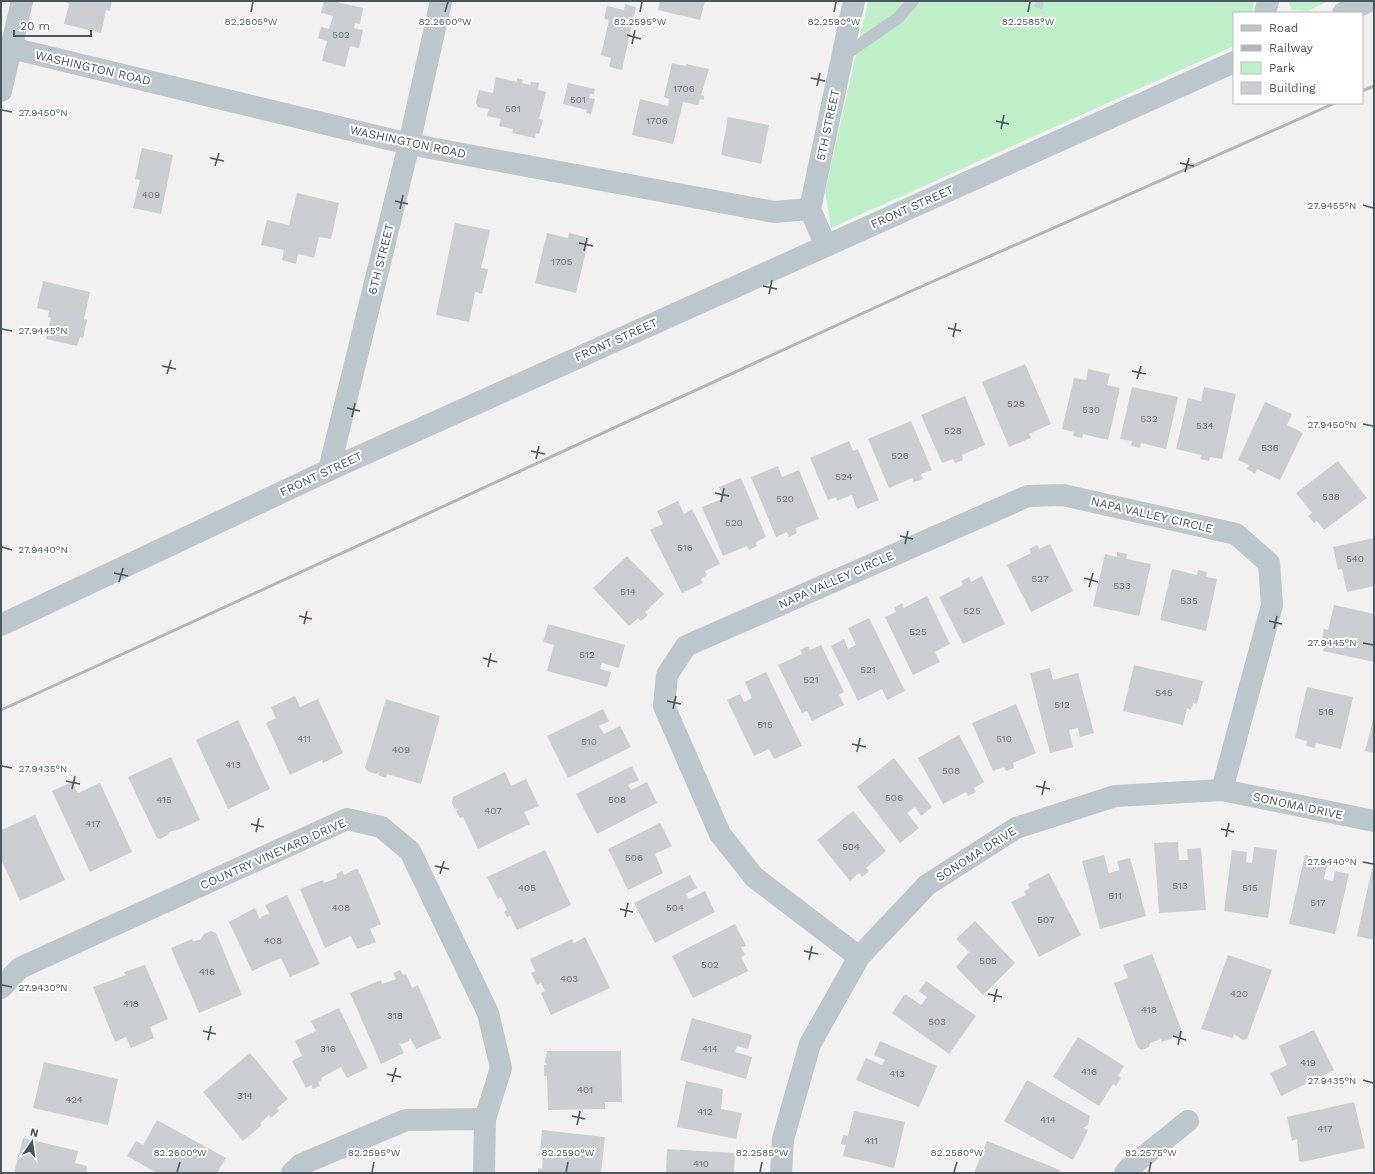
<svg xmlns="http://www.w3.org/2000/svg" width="1375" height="1174" viewBox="0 0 1375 1174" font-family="'Work Sans',sans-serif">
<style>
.green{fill:#bfefc9}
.building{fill:#caced2}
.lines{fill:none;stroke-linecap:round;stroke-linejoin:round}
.service{stroke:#bbc7cc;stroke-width:12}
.minor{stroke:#bbc7cc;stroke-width:22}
.tertiary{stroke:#bbc7cc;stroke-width:22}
.rail{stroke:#b2b6ba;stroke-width:3}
.ticks{fill:none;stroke:#48565d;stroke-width:1.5}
.labels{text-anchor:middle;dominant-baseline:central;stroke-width:4;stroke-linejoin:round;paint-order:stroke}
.number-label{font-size:10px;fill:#68747a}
.street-label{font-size:12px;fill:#48565d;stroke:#fff}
.ticks-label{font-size:10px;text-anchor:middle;fill:#48565d;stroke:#fff;stroke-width:4;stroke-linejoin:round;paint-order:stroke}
</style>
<rect width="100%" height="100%" fill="#f2f0f0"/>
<g class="green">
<polygon points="868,1 1254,1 1252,13 1234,13 1234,46 831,228 825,192"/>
<polygon points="1288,1 1328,1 1308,11 1292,10"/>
</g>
<g class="building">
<polygon points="63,1 112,1 110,11 106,10 101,33 64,24 69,4"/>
<polygon points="324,1 332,1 363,8 360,24 355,23 354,28 363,30 359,48 350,46 345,67 322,61 327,41 318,38 321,27 329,29 333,16 321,13"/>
<polygon points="660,1 705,1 700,20 658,10"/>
<polygon points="1036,1 1044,1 1042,9 1034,7"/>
<polygon points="625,4 636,7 622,70 609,67 611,58 601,55 609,20 604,19 607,6 624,10"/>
<polygon points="672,63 686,66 686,64 709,69 701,95 704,96 704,100 700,99 698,105 683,102 673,144 632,135 640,99 668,106 669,99 664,97"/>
<polygon points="496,77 517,82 517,78 523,80 522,83 530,85 531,82 539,83 538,90 546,92 539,119 543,120 539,134 536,133 535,138 512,133 513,129 499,126 501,119 487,116 489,109 478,107 476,102 479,90 493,93"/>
<polygon points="568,83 595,89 594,94 590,94 589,98 595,99 591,114 586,113 587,110 563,104"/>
<polygon points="728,117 769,125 761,164 721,155"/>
<polygon points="142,148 173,155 161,214 133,208 140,180 135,179"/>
<polygon points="297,193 339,203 331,239 319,237 314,258 298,254 296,264 282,260 284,250 261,245 267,220 289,225"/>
<polygon points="455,223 490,230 481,268 488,269 482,294 475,292 469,322 436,315"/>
<polygon points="547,233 568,238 569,233 589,238 576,293 535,283"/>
<polygon points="43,281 90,292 84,319 87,320 83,338 80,337 77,346 46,339 51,318 48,317 49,311 37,308"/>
<polygon points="1025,364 1051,424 1029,434 1031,438 1009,447 982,382"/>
<polygon points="1088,369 1110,374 1107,385 1120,388 1108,440 1083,434 1082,438 1073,436 1074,432 1062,429 1074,378 1086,380"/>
<polygon points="1132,387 1178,397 1166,449 1141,443 1140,448 1131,446 1132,441 1120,439"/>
<polygon points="1204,387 1236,394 1222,459 1210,457 1209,461 1200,459 1201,455 1176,449 1188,398 1201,401"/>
<polygon points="965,396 985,445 962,455 963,460 955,463 953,459 942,463 921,415"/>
<polygon points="1265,402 1292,414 1287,425 1303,433 1280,480 1257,469 1255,474 1247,469 1249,465 1238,460"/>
<polygon points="911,421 932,470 921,474 923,479 914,482 912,478 889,488 868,439"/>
<polygon points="849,441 853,451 858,449 879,500 857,509 852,495 837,501 836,497 828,500 810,458"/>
<polygon points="1338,461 1367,498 1324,530 1317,521 1314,523 1308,516 1312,513 1296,493"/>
<polygon points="778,466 782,477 799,470 819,519 796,528 797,533 789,537 787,532 776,537 751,477"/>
<polygon points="741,478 766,537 756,542 757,546 749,550 747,546 723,556 702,507 724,498 719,487"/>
<polygon points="678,501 684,514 692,509 720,564 705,571 707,575 701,579 703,583 682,593 650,530 663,524 657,511"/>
<polygon points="1374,538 1374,586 1347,592 1342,569 1338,570 1333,547"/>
<polygon points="1050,544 1073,591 1031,612 1007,565 1031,553 1029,549 1037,545 1039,549"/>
<polygon points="1117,552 1127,554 1126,559 1151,564 1139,616 1093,606 1105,554 1117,557"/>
<polygon points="627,556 664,594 645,612 648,615 641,621 638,618 629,626 593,588"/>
<polygon points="1172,569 1197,575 1198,570 1207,572 1206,577 1217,579 1206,631 1160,620"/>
<polygon points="982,576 1005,624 963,644 939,597 963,585 961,581 969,577 971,582"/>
<polygon points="927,596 950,644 935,652 940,662 913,675 885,617 896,612 894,608 902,603 904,608"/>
<polygon points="1334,605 1374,614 1374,662 1323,651 1326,640 1322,639 1324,629 1328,630"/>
<polygon points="869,618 905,691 887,700 882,689 858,701 831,646 844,639 848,649 856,645 848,628"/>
<polygon points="548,624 625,645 619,668 602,663 600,669 611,672 607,687 547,671 554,645 543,642"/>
<polygon points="821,645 844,692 839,695 844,705 812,721 807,711 802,713 778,665 802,654 800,650 808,646 810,650"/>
<polygon points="1134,665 1203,681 1197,704 1193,703 1191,710 1187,708 1183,725 1123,711"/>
<polygon points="1050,668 1053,680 1078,673 1094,733 1080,737 1078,728 1069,730 1073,747 1050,753 1030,673"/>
<polygon points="766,672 802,746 774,759 769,749 754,756 727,700 740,694 744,702 752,698 745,682"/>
<polygon points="1307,687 1353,697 1341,749 1316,743 1315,748 1306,746 1307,741 1295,738"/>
<polygon points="295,696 300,707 318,699 343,753 323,763 322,760 290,775 266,723 276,718 271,707"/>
<polygon points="386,699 440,716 421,784 387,774 386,778 378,775 379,772 376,774 369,772 365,768"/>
<polygon points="1016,704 1036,753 1013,763 1014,768 1006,771 1004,767 993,771 972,723"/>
<polygon points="603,709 609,721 599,726 604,734 620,726 631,747 568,778 547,736"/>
<polygon points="1374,717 1374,753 1365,751"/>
<polygon points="238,720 270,789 228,809 196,740"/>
<polygon points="959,735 984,782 974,788 976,792 968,796 966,792 943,804 918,758"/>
<polygon points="171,757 200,820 180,829 169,832 168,835 160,839 157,838 128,777"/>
<polygon points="894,758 932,807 921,816 915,807 907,813 919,828 900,843 857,787"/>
<polygon points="632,766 639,780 628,785 631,790 647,782 657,803 597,834 576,794"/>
<polygon points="505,772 511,786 526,779 539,806 524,812 530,824 478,849 463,817 460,818 456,811 459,809 454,808 452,803 453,797"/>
<polygon points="72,782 78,793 100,783 132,852 90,872 52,791"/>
<polygon points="853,811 886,851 866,868 869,871 862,877 859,873 850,881 817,840"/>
<polygon points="35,815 65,880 20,901 1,859 1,830"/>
<polygon points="660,823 672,846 655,854 663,873 628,890 608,849"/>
<polygon points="1178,842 1179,860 1188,860 1187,849 1201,848 1206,910 1159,913 1154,843"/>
<polygon points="1254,847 1277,850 1268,918 1224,911 1232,850 1247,852 1246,862 1252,863"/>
<polygon points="545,850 571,905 517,930 510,916 507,917 504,912 507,910 501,897 498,899 487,877"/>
<polygon points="1104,855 1109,873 1120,870 1117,861 1130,858 1146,916 1100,929 1082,861"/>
<polygon points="1305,855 1328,860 1324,879 1333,881 1335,871 1349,874 1335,934 1289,924"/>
<polygon points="355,869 358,869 381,924 370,929 376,942 357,949 351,936 325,948 300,889 323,880 324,883 337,878 336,874 342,871 344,875"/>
<polygon points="1372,869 1374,870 1374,940 1357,936"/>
<polygon points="1049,873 1081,935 1039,957 1011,902 1026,895 1024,891 1030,888 1028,884"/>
<polygon points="690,875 697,888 686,894 689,899 705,891 715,912 655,943 634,903"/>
<polygon points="287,895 320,964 290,977 281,958 252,971 229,922 255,908 260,920 261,917 267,914 270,915 265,905"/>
<polygon points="975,921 1015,963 983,995 956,967 969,952 956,939"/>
<polygon points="735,924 746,946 741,947 745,955 741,957 748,971 693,998 672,956"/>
<polygon points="211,931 216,933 242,995 199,1013 171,948 192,939 193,941 200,940 204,934"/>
<polygon points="585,937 610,988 551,1015 541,993 545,991 541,983 537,985 531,973 535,971 530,959 572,939 574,943"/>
<polygon points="1152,954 1183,1034 1162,1042 1161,1039 1150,1043 1149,1047 1142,1050 1138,1048 1114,983 1128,978 1123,965"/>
<polygon points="1228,955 1272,970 1247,1039 1243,1040 1234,1034 1233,1038 1201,1029"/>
<polygon points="145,965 168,1019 150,1027 154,1038 131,1048 126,1037 115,1042 93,987 126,975 124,972"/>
<polygon points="400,970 403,975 406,974 412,988 418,985 441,1038 416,1049 410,1038 409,1041 402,1044 399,1043 404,1053 381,1064 350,993 381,980 382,984 396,979 393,973"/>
<polygon points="926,981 976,1016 949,1054 892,1013 905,994 921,1005 927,997 919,991"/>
<polygon points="339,1008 368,1068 347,1078 341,1067 321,1078 322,1080 318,1082 320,1086 313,1089 311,1085 306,1088 292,1061 302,1056 295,1041 316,1031 311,1021"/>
<polygon points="692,1018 752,1035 748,1049 737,1046 735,1052 752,1057 746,1079 680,1060"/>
<polygon points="1314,1030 1334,1070 1281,1096 1270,1073 1287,1065 1279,1046"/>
<polygon points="1078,1037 1124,1066 1118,1076 1121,1078 1116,1086 1113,1084 1099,1106 1053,1077"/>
<polygon points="880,1041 937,1066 919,1107 856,1080 866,1058 882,1065 885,1060 874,1055"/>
<polygon points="547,1051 621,1051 622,1102 605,1102 605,1109 548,1110 547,1076 544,1076 544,1065 547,1065 545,1062"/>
<polygon points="250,1053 288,1099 277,1108 279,1111 271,1118 269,1115 260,1123 262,1125 243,1141 203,1092"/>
<polygon points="44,1062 118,1079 108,1125 33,1108"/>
<polygon points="1027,1080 1090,1116 1088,1125 1083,1128 1088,1130 1084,1139 1073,1160 1004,1121"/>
<polygon points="686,1081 723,1089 721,1109 742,1113 736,1139 677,1127"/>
<polygon points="1354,1102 1365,1148 1302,1162 1299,1161 1297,1139 1292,1141 1287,1117"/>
<polygon points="854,1111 905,1122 894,1168 843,1156 846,1145 841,1144 843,1135 848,1136"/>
<polygon points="157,1120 226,1158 217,1173 157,1173 127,1156 136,1141 143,1145"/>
<polygon points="542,1130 605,1137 601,1173 538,1173 538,1168 542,1169 543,1155 540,1154"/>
<polygon points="23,1138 78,1151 75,1163 87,1166 86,1173 14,1173"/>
<polygon points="987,1141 1060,1170 1059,1173 974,1173"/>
<polygon points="667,1149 735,1153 734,1173 666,1173"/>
</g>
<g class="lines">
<polyline class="service" points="843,56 898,18 913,1"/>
<g class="minor">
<polyline points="1265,13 1268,1"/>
<polyline points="11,48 409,144 774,212 810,209"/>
<polyline points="826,246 810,209 854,1"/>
<polyline points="329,470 409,144 441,1"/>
<polyline points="859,957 754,877 720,834 664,706 667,675 686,646 1028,496 1063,495 1236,534 1269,563 1272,605 1222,790"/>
<polyline points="1,988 20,968 347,819 381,827 410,851 488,1013 501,1068 485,1119 484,1173"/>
<polyline points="292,1173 300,1165 406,1120 485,1119"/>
<polyline points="781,1173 783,1139 810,1044 859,957 927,885 1016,828 1115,796 1222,790 1374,821"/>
<polyline points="1125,1173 1129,1168 1188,1121"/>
</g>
<g class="tertiary">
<polyline points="1343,13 1370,1"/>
<polyline points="1,91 22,1"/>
<polyline points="1,625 329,470 1234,62"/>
</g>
<g class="rail">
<polyline points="1362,91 1374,86"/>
<polyline points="1,710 909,292 1335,103"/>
</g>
</g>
<path class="ticks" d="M251,12L253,2M445,12L448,2M640,12L642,2M834,12L836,2M1028,12L1030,2M627,35L641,39M632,44L635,30M811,78L825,81M817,86L820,73M2,110L12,112M996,121L1009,124M1001,129L1004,115M210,158L224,161M1180,163L1194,166M215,166L219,153M1185,172L1189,158M395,201L408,204M1363,205L1373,208M400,209L403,195M579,243L593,246M584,251L587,238M763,286L777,289M769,294L772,280M948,328L961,331M2,329L12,331M953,337L956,323M162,366L176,369M1132,371L1146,374M167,374L171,360M1137,379L1141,366M347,408L360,411M352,417L355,403M1363,424L1373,426M531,451L545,454M536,459L539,446M715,493L729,496M721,502L724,488M900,536L913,539M905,544L908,531M2,547L12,550M114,573L128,576M1084,578L1098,582M119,582L123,568M1089,587L1093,573M299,616L312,619M1269,621L1282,624M304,624L307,611M1274,629L1277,616M1363,643L1373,645M483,658L497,662M488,667L491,653M667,701L681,704M673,709L676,696M852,744L866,747M857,752L860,738M2,766L12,768M66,781L80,784M1036,786L1050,789M72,789L75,776M1042,795L1045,781M251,824L264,827M1221,829L1234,832M256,832L259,818M1226,837L1229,823M1363,862L1373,864M435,866L449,869M440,874L444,861M620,909L633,912M625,917L628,903M804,951L818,954M809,960L812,946M2,985L12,987M988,994L1002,997M994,1002L997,989M203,1031L216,1034M1173,1036L1186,1040M208,1040L211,1026M1178,1045L1181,1031M387,1074L401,1077M1363,1080L1373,1083M392,1082L396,1068M572,1116L585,1119M577,1125L580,1111M177,1172L180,1162M372,1172L374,1162M566,1172L568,1162M760,1172L762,1162M954,1172L957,1162M1149,1172L1151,1162"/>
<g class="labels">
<g class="number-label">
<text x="341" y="34">502</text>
<text x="684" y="88">1706</text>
<text x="578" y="99">501</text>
<text x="513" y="108">501</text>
<text x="657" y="120">1706</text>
<text x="151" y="194">409</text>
<text x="562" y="261">1705</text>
<text x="1016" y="403">528</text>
<text x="1091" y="409">530</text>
<text x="1149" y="418">532</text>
<text x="1205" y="425">534</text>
<text x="953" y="430">528</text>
<text x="1270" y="447">536</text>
<text x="900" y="455">526</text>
<text x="844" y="476">524</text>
<text x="1331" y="496">538</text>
<text x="785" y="498">520</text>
<text x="734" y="522">520</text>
<text x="685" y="547">516</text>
<text x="1355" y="558">540</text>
<text x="1040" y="578">527</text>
<text x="1122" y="585">533</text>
<text x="628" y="591">514</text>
<text x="1189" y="600">535</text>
<text x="972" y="610">525</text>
<text x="918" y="631">525</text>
<text x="587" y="654">512</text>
<text x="868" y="669">521</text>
<text x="811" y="679">521</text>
<text x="1164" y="692">545</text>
<text x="1062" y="704">512</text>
<text x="1326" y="711">516</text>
<text x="765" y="724">515</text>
<text x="304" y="738">411</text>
<text x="1004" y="738">510</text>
<text x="589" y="741">510</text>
<text x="401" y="749">409</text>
<text x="233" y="764">413</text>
<text x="951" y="770">508</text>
<text x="894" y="797">506</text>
<text x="164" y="799">415</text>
<text x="617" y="799">508</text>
<text x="493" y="810">407</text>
<text x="93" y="823">417</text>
<text x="851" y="846">504</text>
<text x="634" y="857">506</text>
<text x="1180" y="885">513</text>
<text x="527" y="887">405</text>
<text x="1250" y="887">515</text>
<text x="1115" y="895">511</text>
<text x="1318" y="902">517</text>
<text x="341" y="907">408</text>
<text x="675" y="907">504</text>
<text x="1046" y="919">507</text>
<text x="273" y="940">408</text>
<text x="988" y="960">505</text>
<text x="710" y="964">502</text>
<text x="207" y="971">416</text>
<text x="569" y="978">403</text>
<text x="1239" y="993">420</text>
<text x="131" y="1003">418</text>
<text x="1149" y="1009">418</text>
<text x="395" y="1015">318</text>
<text x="937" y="1021">503</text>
<text x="328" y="1048">316</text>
<text x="710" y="1048">414</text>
<text x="1308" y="1062">419</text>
<text x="1089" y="1071">416</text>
<text x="897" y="1073">413</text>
<text x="585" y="1089">401</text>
<text x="245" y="1095">314</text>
<text x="74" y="1099">424</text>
<text x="705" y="1111">412</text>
<text x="1048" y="1119">414</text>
<text x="1325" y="1128">417</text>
<text x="871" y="1140">411</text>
<text x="701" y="1163">410</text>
</g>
<g class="street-label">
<text transform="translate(93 68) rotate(13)">WASHINGTON ROAD</text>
<text transform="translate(828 125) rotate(-78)">5TH STREET</text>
<text transform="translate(408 142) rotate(12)">WASHINGTON ROAD</text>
<text transform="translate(912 207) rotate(-24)">FRONT STREET</text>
<text transform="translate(381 259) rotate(-76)">6TH STREET</text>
<text transform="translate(616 340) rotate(-24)">FRONT STREET</text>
<text transform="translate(321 474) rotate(-25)">FRONT STREET</text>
<text transform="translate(1152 515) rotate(13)">NAPA VALLEY CIRCLE</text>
<text transform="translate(836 580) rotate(-24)">NAPA VALLEY CIRCLE</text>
<text transform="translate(1298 806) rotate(12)">SONOMA DRIVE</text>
<text transform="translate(273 854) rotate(-24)">COUNTRY VINEYARD DRIVE</text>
<text transform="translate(976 854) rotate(-32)">SONOMA DRIVE</text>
</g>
</g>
<g class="ticks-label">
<text x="251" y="25">82.2605°W</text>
<text x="445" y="25">82.2600°W</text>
<text x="640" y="25">82.2595°W</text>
<text x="834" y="25">82.2590°W</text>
<text x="1028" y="25">82.2585°W</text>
<text x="43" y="116">27.9450°N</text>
<text x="1332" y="209">27.9455°N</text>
<text x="43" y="334">27.9445°N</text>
<text x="1332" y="428">27.9450°N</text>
<text x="43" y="553">27.9440°N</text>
<text x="1332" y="646">27.9445°N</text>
<text x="43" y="772">27.9435°N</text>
<text x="1332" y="865">27.9440°N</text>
<text x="43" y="991">27.9430°N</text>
<text x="1332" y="1084">27.9435°N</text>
<text x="180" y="1156">82.2600°W</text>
<text x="374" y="1156">82.2595°W</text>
<text x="568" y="1156">82.2590°W</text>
<text x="762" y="1156">82.2585°W</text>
<text x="957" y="1156">82.2580°W</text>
<text x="1151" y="1156">82.2575°W</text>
</g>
<rect width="1375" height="1174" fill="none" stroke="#48565d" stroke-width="4"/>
<rect x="1233" y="12" width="130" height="92" fill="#ffffff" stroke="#b6bbbe"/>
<rect x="1241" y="25" width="20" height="6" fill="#bbc7cc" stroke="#b6bbbe"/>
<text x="1269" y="32" font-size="12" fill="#48565d">Road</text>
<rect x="1241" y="45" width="20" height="6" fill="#b2b6ba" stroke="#b6bbbe"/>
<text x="1269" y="52" font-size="12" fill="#48565d">Railway</text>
<rect x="1241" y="62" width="20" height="12" fill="#bfefc9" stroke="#b6bbbe"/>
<text x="1269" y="72" font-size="12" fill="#48565d">Park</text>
<rect x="1241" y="82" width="20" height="12" fill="#caced2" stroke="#b6bbbe"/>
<text x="1269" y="92" font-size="12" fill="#48565d">Building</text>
<g transform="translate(32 1142) rotate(13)" stroke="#ffffff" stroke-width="3" paint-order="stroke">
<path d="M0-3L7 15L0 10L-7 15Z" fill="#48565d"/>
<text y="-6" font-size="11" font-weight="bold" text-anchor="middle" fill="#48565d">N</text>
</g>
<path d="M14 30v6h77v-6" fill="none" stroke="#48565d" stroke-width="2"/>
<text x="20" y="30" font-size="12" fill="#48565d" stroke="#ffffff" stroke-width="3" paint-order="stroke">20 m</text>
</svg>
